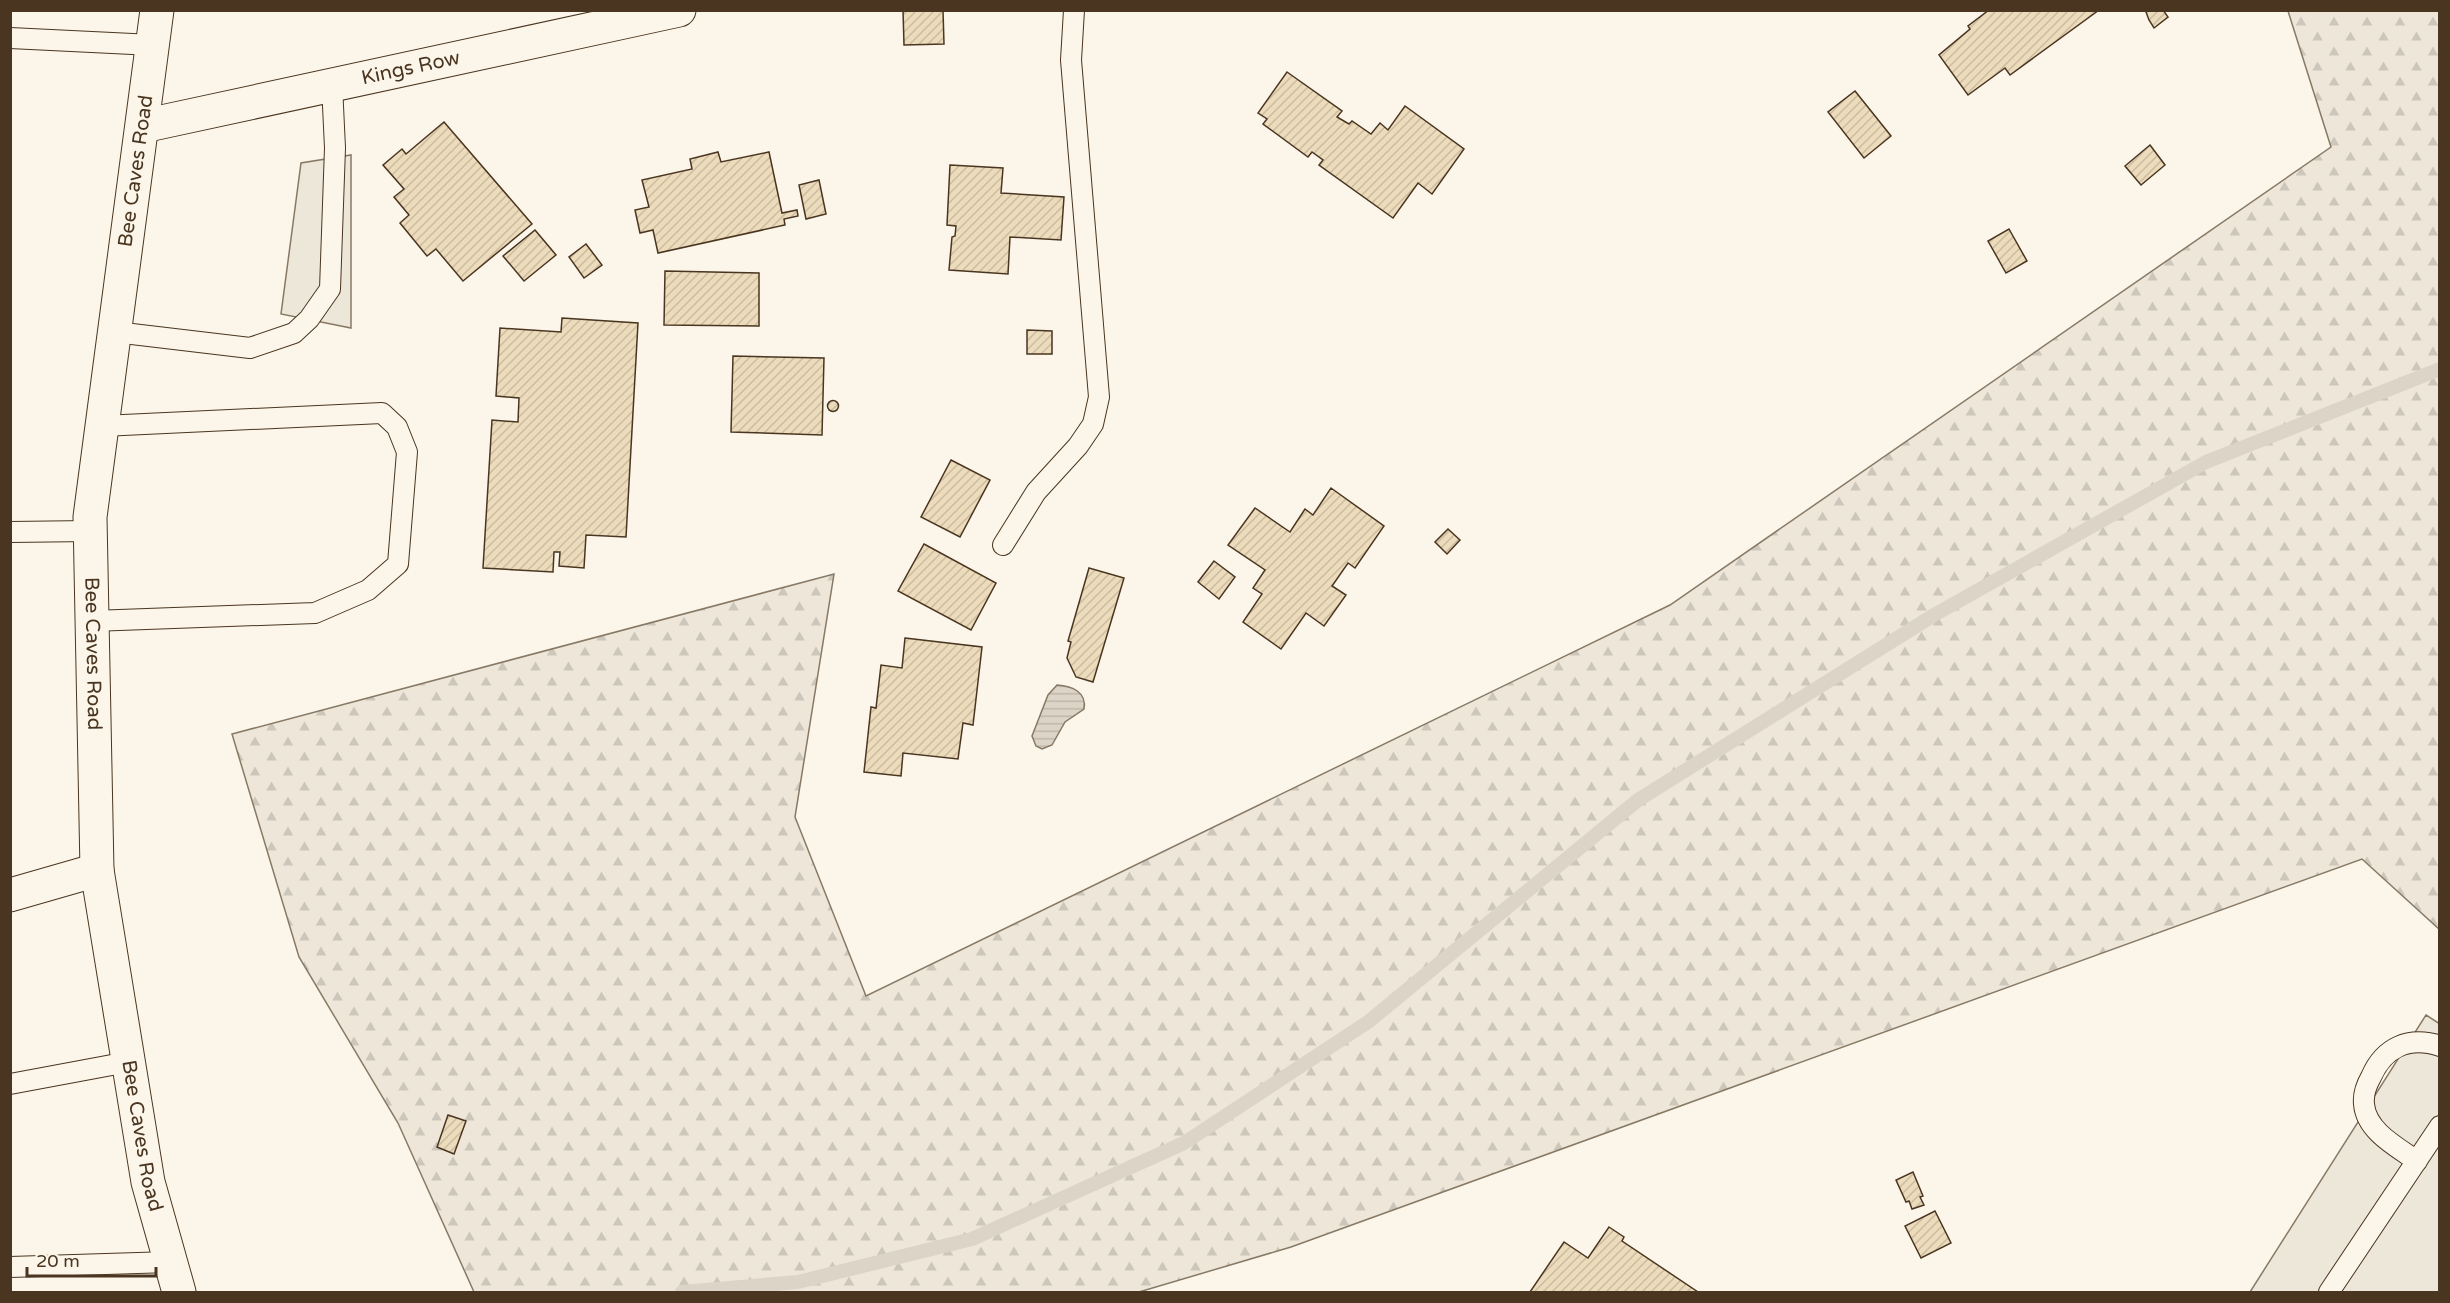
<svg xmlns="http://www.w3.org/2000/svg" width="2450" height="1303" viewBox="0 0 2450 1303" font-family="'Varela Round',sans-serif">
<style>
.forest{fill:url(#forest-firs);stroke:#887966;stroke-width:1.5}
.parking{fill:#ede7d9;stroke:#887966;stroke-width:1.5}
.water{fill:url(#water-rules);stroke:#887966;stroke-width:1.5}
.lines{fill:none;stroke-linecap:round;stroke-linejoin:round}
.stream{stroke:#dcd4c6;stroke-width:14}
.building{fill:url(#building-hatch);stroke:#4a3520;stroke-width:1.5}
.service-casing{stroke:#4a3520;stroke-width:22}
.minor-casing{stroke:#4a3520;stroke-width:35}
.primary-casing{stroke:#4a3520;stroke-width:35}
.service{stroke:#fbf6e9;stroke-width:20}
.minor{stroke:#fbf6e9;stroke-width:33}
.primary{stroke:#fbf6e9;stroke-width:33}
.labels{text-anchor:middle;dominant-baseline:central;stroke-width:4.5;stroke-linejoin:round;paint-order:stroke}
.street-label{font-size:20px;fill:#4a3520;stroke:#fbf6e9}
</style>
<defs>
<pattern id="forest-firs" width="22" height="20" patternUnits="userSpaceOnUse" patternTransform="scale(1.5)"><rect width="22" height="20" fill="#ede6d9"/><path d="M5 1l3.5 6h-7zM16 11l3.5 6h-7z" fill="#cdc6ba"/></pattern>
<pattern id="water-rules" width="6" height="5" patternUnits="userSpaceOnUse" patternTransform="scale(1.5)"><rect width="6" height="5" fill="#dcd4c6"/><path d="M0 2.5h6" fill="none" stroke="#beb7aa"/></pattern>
<pattern id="building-hatch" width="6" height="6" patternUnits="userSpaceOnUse" patternTransform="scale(1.5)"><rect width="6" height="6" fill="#ecdcbc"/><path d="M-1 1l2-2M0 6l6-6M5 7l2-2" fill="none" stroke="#ccbda1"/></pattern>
</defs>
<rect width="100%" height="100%" fill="#fbf6e9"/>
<polygon class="forest" points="2288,11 2439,11 2439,929 2362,859 1291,1247 1139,1292 474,1292 398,1123 299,957 232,734 834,574 795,817 866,996 1670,605 2331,147"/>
<g class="parking">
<polygon points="351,155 351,328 281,314 301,163"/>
<polygon points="2426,1015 2440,1024 2439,1292 2250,1292"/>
</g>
<path class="water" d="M1057,685C1072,686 1087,692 1084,709L1065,722L1052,745L1042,749L1036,746L1032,736L1048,695Z"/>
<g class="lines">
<polyline class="stream" points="682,1292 798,1282 972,1239 1184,1143 1368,1022 1638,800 1934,615 2206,462 2440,369"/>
</g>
<g class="building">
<polygon points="903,10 943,10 944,44 904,45"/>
<polygon points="1989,10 2099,10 2010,75 2005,68 1968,95 1939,55 1970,29 1968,26"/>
<polygon points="2148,10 2163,10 2168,17 2154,28 2149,20 2146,12"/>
<polygon points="1287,72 1342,111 1337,117 1349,124 1352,121 1371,134 1380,123 1388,130 1405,106 1464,149 1432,194 1418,183 1393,218 1319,165 1323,160 1312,152 1308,157 1263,124 1267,119 1258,113"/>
<polygon points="1855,91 1891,136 1864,158 1828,112"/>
<polygon points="444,122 532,224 463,281 436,249 427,256 400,223 409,215 394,197 404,189 383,165 402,149 406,154"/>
<polygon points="2150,145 2165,165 2141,185 2125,166"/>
<polygon points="718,152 721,162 769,152 782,213 797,210 798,216 784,219 785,225 658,253 653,230 640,233 635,210 649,207 642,180 692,169 690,159"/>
<polygon points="950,165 1003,168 1001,193 1064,197 1061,240 1010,237 1008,274 949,270 952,237 955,236 956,226 947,225"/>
<polygon points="819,180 826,214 806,219 799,185"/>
<polygon points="2009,229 2027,261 2006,273 1988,241"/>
<polygon points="535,230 556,255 524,281 503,256"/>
<polygon points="586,244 602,265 584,278 569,257"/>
<polygon points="665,271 759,273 759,326 664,325"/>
<polygon points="562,318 638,323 626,537 586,535 584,568 559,566 560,552 554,552 553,572 483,568 492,420 518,422 519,398 496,396 500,328 561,332"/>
<polygon points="1027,330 1052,331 1052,354 1027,354"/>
<polygon points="733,356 824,358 822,435 731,432"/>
<circle cx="833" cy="406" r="5.5"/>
<polygon points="951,460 990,480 960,537 921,517"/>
<polygon points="1331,488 1384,526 1355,568 1348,563 1332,586 1346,595 1324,626 1306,613 1281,649 1243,622 1262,594 1253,588 1265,570 1228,545 1255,508 1290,532 1305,509 1313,515"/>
<polygon points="1448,529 1460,540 1447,554 1435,542"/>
<polygon points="924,544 996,583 971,630 898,591"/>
<polygon points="1214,561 1235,577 1219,599 1198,582"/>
<polygon points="1089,568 1124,578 1093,682 1076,677 1067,658 1071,642 1068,641"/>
<polygon points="905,638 982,647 973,725 963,723 958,759 903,753 901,776 864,772 871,707 876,708 881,665 902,668"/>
<polygon points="448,1115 466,1121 454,1154 437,1147"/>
<polygon points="1913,1172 1923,1196 1920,1197 1924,1205 1912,1209 1909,1201 1906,1202 1896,1180"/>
<polygon points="1935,1211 1951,1243 1921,1258 1905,1226"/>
<polygon points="1609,1227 1624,1237 1622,1241 1698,1292 1530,1292 1564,1242 1588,1258"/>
</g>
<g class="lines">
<defs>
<g id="service">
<polyline points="10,38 153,45"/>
<polyline points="115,332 250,348 294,333 309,319 330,289 335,148 332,85"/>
<polyline points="10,532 90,531"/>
<polyline points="1003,545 1036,492 1078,446 1093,424 1099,397 1071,60 1074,10"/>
<polyline points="92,621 315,613 368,590 398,564 407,452 397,427 382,413 102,426"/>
<polyline points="10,1084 128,1062"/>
<path d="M2417,1161C2397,1147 2366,1131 2364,1104C2363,1095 2367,1084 2371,1077C2384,1047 2409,1036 2440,1046"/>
<polyline points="10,1267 170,1262"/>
<polyline points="2329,1292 2440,1126"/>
</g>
<g id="minor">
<path id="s1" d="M143,126L679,10"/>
<polyline points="10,895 97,870"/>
</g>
<g id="primary">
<path id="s2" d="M157,10L90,517L97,870L148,1182L179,1292"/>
</g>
</defs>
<use href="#service" class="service-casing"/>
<use href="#minor" class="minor-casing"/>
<use href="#primary" class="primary-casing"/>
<use href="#service" class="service"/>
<use href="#minor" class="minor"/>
<use href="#primary" class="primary"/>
</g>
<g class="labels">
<g class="street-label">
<text stroke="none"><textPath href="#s1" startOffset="274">Kings Row</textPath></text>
<text transform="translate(136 171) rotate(-82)">Bee Caves Road</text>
<text stroke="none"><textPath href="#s2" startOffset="648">Bee Caves Road</textPath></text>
<text stroke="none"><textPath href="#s2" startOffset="1134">Bee Caves Road</textPath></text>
</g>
</g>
<rect width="2450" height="1303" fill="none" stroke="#4a3520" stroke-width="24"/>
<path d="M27 1267v9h129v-9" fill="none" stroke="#4a3520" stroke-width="3"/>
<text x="36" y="1267" font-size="18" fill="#4a3520" stroke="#fbf6e9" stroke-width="4.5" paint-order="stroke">20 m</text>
</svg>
